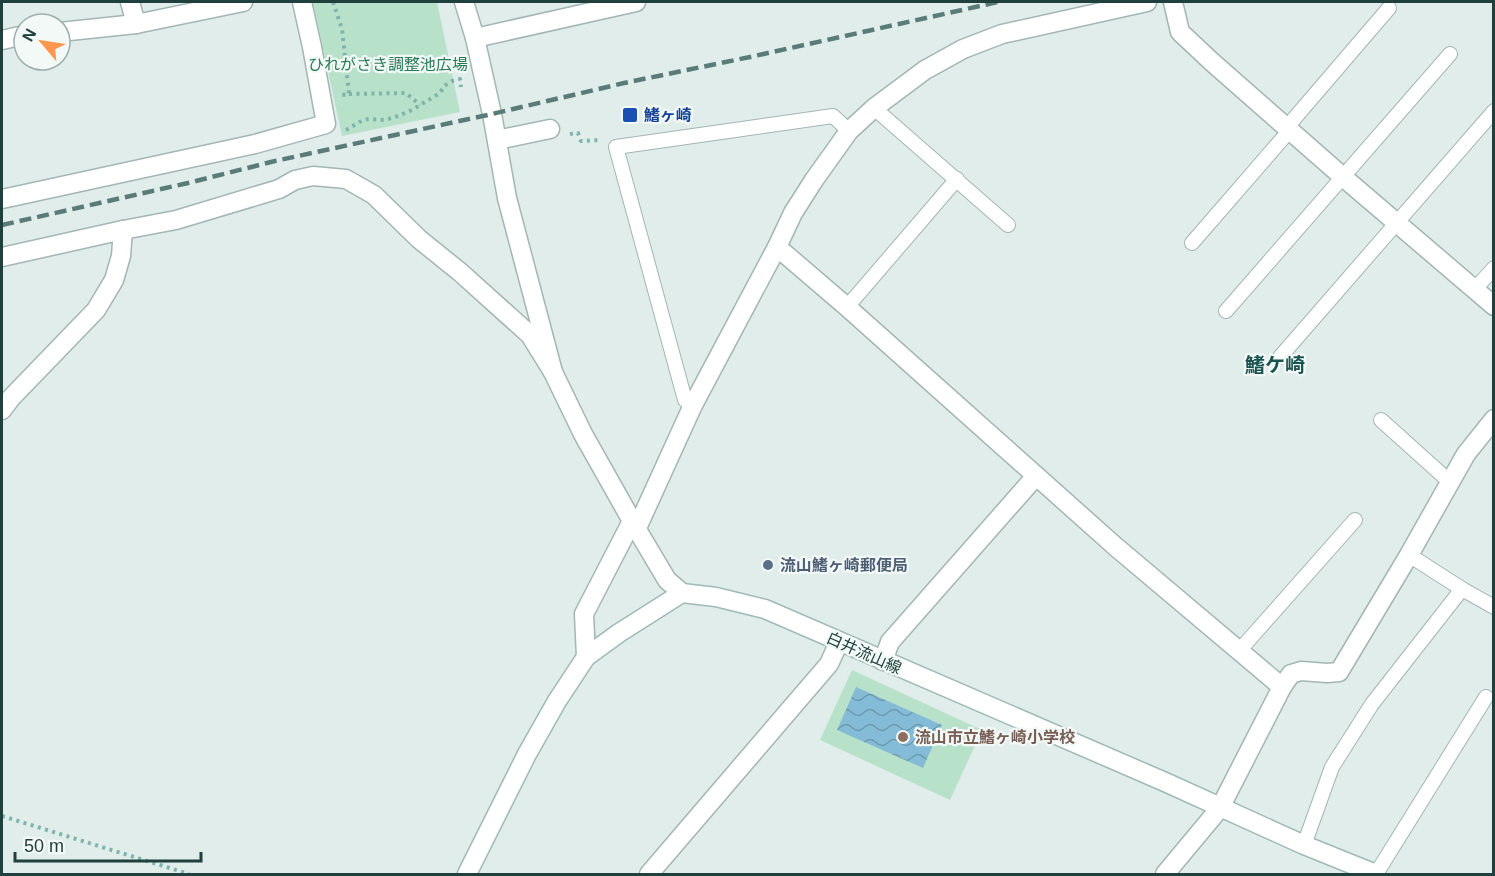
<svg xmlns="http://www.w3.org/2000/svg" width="1495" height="876" viewBox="0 0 1495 876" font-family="Helvetica,'Noto Sans JP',sans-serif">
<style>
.green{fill:#b8e1ca}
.water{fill:url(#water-waves)}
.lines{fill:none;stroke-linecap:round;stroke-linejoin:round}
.service-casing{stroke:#a3b6b3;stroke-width:16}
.minor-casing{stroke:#a3b6b3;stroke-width:21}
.tertiary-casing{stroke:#a3b6b3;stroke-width:21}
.secondary-casing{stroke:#9fbab5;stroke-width:21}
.path{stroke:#7fb4ad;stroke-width:4;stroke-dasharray:3 4.5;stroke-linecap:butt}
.service{stroke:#fff;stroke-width:14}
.minor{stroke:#fff;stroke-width:18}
.tertiary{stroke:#fff;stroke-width:18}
.secondary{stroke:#fff;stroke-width:18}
.rail{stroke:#5a7c78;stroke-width:4.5;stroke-dasharray:12 6;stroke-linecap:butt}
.transit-dot{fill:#1a4fb4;stroke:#f2f9f7;stroke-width:2}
.service-dot{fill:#5c6f8a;stroke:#f2f9f7;stroke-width:2}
.education-dot{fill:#8d6e63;stroke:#f2f9f7;stroke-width:2}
.labels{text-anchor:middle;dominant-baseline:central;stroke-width:4.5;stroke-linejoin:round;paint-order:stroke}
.park-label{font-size:16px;fill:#267b56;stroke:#f2f9f7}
.transit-label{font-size:16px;font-weight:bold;fill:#164399;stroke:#f2f9f7;text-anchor:start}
.service-label{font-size:16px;font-weight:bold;fill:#4e5e75;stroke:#f2f9f7;text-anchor:start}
.street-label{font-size:16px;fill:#20403d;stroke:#f2f9f7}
.education-label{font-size:16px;font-weight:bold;fill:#785e54;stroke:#f2f9f7;text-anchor:start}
.quarter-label{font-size:20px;font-weight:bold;fill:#1a5450;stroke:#f2f9f7}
</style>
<defs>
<pattern id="water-waves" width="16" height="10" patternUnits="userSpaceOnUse" patternTransform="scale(1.5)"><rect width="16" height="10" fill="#84bcd8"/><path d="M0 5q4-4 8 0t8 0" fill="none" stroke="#6c9ab0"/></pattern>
</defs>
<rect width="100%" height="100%" fill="#e1edea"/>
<g class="green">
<polygon points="313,2 437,2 460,112 342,136"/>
<polygon points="852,670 982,730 950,800 820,740"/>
</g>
<polygon class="water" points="856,687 942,725 923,768 837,730"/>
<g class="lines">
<defs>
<g id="service">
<polyline points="874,108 1008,225"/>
<polyline points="1287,127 1389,8"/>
<polyline points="1192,243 1290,130"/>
<polyline points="1475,289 1494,268"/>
<polyline points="847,307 957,179"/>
<polyline points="1226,311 1450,54"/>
<polyline points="1280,357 1494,111"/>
<polyline points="693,405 685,400 616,147 833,116 849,131"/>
<polyline points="1381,420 1450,482"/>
<polyline points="1409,555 1462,589 1494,607"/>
<polyline points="1239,651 1355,520"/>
<polyline points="1304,845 1332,767 1372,704 1462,589"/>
<polyline points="1376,874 1486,697"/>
</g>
<g id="minor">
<polyline points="130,2 136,24"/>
<polyline points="1173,2 1180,32 1212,62 1343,177 1494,306"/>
<polyline points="60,32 136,24 243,2"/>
<polyline points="475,38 636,2"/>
<polyline points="2,40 24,35"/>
<polyline points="492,114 507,198 553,372 583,434 632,521 667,580 682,593"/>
<polyline points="497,140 550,129"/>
<polyline points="2,199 255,144 326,124 312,47 302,2"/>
<polyline points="777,247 847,307 1116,547 1282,687"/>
<polyline points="2,257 123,230"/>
<polyline points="2,410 11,398 96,310 114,280 121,256 123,230 176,220 279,189 295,180 313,176 346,179 374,195 419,239 460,272 530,335 553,372"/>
<polyline points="637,528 693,405 777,247 793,213 814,180 849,131 874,108 925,70 963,49 1002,34 1147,2"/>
<polyline points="586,657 584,614 632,521"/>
<polyline points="883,661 890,642 1036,476"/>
<polyline points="649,874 829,664 839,642"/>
<polyline points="1165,874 1220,808 1282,687 1291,674 1301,671 1327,673 1339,672 1409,555 1466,454 1494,419"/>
</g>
<polyline id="tertiary" points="464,2 475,38 492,114"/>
<polyline id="secondary" points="467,874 527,754 557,701 586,657 619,633 682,593 716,597 765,609 1165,782 1304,845 1376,874"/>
</defs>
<use href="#service" class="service-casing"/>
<use href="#minor" class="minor-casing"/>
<use href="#tertiary" class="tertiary-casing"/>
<use href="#secondary" class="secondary-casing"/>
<g class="path">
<polyline points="333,2 342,29 349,94 342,95"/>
<polyline points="349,94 406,93 420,105"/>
<polyline points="346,130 363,120 369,119 385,120 398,116 412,110 440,93 444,86 452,81 460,79 461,87"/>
<polyline points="570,134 578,133 581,141 601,140"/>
<polyline points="2,816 189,874"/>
</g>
<use href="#service" class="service"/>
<use href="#minor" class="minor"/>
<use href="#tertiary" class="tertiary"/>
<use href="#secondary" class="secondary"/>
<polyline class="rail" points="2,225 188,183 275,161 492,114 624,83 750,57 998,2"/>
</g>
<rect class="transit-dot" x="622" y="107" width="16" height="16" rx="3"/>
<circle class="service-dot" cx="768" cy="565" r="6"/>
<circle class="education-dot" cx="903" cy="737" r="6"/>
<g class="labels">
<g class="park-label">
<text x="388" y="64">ひれがさき調整池広場</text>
</g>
<g class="transit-label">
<text x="644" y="115">鰭ヶ崎</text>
</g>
<g class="service-label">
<text x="780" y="565">流山鰭ヶ崎郵便局</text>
</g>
<g class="street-label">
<text transform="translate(864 653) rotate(24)">白井流山線</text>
</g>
<g class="education-label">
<text x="915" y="737">流山市立鰭ヶ崎小学校</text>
</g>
<g class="quarter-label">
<text x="1275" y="365">鰭ケ崎</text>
</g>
</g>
<rect width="1495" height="876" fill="none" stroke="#20403d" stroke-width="6"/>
<g transform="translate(42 42) rotate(299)"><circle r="28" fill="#f2f9f7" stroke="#9eafad" stroke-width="1.5"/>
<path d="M0-4.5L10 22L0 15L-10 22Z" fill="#ff984e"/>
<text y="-9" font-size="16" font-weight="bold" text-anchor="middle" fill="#20403d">N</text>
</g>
<path d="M15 852v9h186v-9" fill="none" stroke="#20403d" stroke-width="3"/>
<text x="24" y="852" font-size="18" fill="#20403d" stroke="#f2f9f7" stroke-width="4.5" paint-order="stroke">50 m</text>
</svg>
